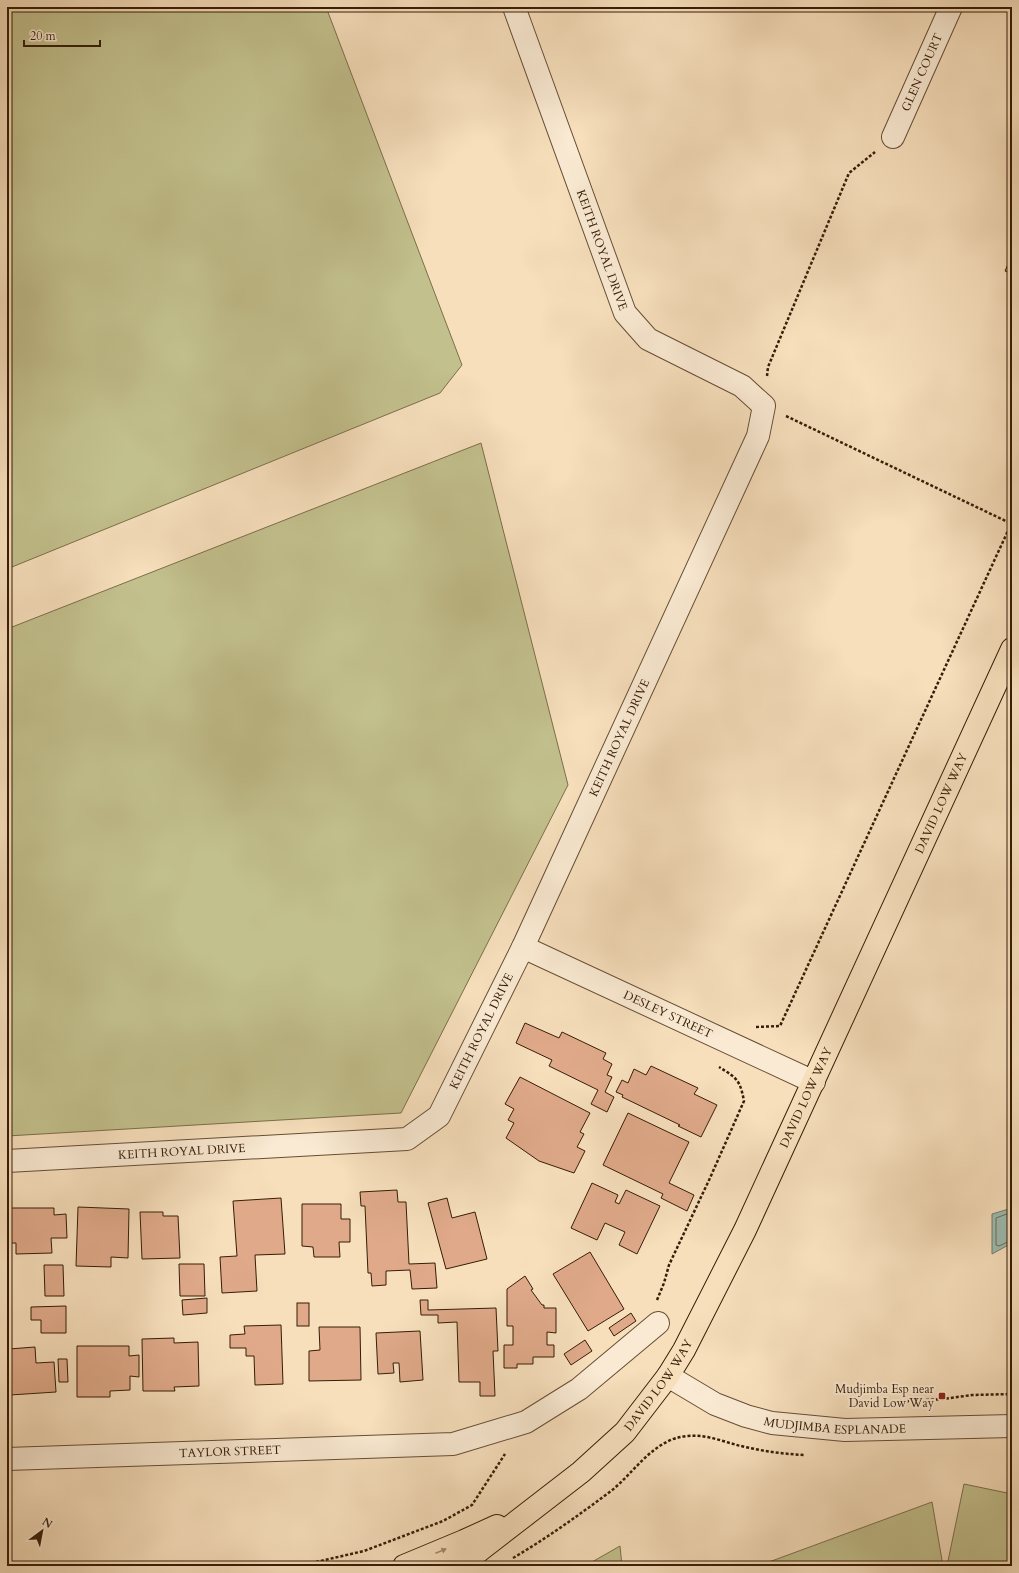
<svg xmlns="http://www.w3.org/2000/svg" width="1019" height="1573" viewBox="0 0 1019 1573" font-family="Cardo,serif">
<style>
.green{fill:#c2c08d;stroke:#7c6e4a}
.water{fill:#9dbdb1;stroke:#747d6d}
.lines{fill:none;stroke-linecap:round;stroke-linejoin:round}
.shore{stroke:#6a6d5c;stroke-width:1}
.building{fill:#e0aa8a;stroke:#361d07}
.minor-casing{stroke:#664e34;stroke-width:24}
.major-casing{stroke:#361d07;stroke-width:24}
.path{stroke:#361d07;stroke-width:2.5;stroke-dasharray:3 2;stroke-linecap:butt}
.minor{stroke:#faead3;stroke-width:22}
.major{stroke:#f7dfbc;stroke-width:22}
.oneway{fill:#a0886b}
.poi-dot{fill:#8f2418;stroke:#faead3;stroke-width:1.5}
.labels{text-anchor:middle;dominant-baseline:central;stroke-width:4;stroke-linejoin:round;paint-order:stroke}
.street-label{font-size:12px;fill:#361d07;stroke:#faead3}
.poi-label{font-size:12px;fill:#361d07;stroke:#faead3;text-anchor:end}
</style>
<rect width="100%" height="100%" fill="#f7dfbc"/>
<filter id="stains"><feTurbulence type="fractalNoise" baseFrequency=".005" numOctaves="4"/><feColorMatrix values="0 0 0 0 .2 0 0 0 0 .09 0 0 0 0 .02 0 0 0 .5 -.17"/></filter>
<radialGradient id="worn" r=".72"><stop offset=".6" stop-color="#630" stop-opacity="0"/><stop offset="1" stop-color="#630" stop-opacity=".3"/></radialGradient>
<g class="green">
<polygon points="7,7 326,7 462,365 440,393 7,569"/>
<polygon points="481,443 568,785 401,1113 7,1136 7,629"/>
<polygon points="964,1484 1012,1494 1012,1566 947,1566"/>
<polygon points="932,1502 943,1566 758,1566"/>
<polygon points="620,1546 622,1566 585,1566"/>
</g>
<polygon class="water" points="1012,1208 1012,1243 992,1254 992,1214"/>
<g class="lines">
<polyline class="shore" points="1012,1212 996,1218 996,1245 999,1246 1012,1240"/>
</g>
<g class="building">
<polygon points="1012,255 1012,274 1005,271"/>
<polygon points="525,1023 559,1038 562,1032 606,1053 603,1059 612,1064 607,1075 612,1077 605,1092 614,1097 607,1112 591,1104 598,1090 549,1066 552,1060 516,1043"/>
<polygon points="651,1066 698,1088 694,1094 717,1105 701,1137 678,1126 680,1125 622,1097 623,1095 616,1092 622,1080 628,1083 634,1069 646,1075"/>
<polygon points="520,1077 590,1113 580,1132 584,1134 577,1147 585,1151 574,1173 539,1161 506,1138 514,1123 508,1120 514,1109 505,1104"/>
<polygon points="628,1113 689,1142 669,1183 694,1195 687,1211 661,1198 663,1194 603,1165"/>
<polygon points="592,1183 618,1195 615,1202 619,1204 626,1190 660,1206 637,1254 619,1245 625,1232 605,1223 597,1240 571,1228"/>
<polygon points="397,1190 398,1202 406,1202 409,1264 435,1263 437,1288 412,1289 410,1270 386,1271 386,1285 372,1286 371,1273 368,1273 365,1206 361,1206 360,1192"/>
<polygon points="281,1198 285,1254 255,1255 257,1291 222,1293 220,1257 237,1256 233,1201"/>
<polygon points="447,1198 452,1218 475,1212 487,1259 446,1269 428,1203"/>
<polygon points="302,1204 341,1204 341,1219 350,1219 350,1242 339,1242 340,1257 314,1257 313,1247 302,1246"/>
<polygon points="78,1207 129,1209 128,1258 111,1257 111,1267 76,1266"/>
<polygon points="7,1208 54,1208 54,1215 66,1214 67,1238 51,1238 52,1253 16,1254 16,1243 7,1243"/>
<polygon points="140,1212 163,1212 163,1216 178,1216 180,1258 142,1259"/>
<polygon points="590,1252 624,1309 588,1331 553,1274"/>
<polygon points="179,1264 204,1264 205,1296 180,1296"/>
<polygon points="44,1265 63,1265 64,1296 45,1296"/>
<polygon points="525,1276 533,1289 531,1290 542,1305 544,1305 544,1308 556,1308 556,1333 547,1332 547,1345 554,1345 554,1357 533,1357 533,1364 517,1364 517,1368 504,1368 504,1345 513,1345 513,1326 507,1326 507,1289"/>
<polygon points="207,1298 207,1313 183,1315 182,1300"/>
<polygon points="420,1300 428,1300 428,1310 496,1308 498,1351 493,1351 495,1396 480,1396 480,1382 459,1382 457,1322 438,1323 438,1315 421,1315"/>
<rect x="297" y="1303" width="12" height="23"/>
<polygon points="66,1306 66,1333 41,1333 41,1320 31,1320 31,1307"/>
<polygon points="631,1313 636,1321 614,1336 609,1328"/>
<polygon points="281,1325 283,1384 255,1385 254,1356 246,1356 246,1348 230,1348 230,1335 245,1334 244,1326"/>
<polygon points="319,1327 360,1327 361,1380 309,1381 309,1351 320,1350"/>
<polygon points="420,1331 423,1380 400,1382 399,1363 393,1363 394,1373 378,1374 376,1333"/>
<polygon points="7,1337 8,1337 9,1349 35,1347 36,1363 54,1362 56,1392 10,1395 7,1367"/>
<polygon points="174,1338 174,1343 198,1342 199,1386 174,1387 175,1391 143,1391 142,1339"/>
<polygon points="585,1340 592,1351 571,1365 564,1354"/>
<polygon points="77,1346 129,1346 129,1356 139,1355 139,1377 130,1376 130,1390 110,1391 110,1397 77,1397"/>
<polygon points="58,1359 67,1359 68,1382 59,1382"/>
</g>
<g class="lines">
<defs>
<g id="minor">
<path id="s1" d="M893,137L951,7"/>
<path id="s2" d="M523,947L814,1082"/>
<path id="s3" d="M7,1161L407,1139L439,1116L523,947L758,436L764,406L742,386L648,339L625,313L514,7"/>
<path id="s4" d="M668,1376L715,1404L746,1416L772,1423L845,1430L1012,1426"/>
<path id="s5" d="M7,1459L453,1444L526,1422L579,1389L658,1323"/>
</g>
<g id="major">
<polyline points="404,1566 464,1541 497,1526"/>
<path id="s6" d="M452,1566L471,1557L581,1472L625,1432L668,1376L684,1350L745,1230L1012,649"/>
</g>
</defs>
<use href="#minor" class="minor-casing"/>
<use href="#major" class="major-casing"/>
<g class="path">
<polyline points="767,376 768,367 849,173 875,152"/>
<polyline points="786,416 1012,524"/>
<polyline points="756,1027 780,1026 1012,522"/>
<path d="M657,1300L664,1283L669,1265L710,1178L744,1101C740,1080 737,1078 719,1067"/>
<polyline points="891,1402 943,1399 972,1395 1012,1394"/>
<path d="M513,1558C547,1538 579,1515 611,1491C635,1472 654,1438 688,1436C706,1434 724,1442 741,1446C762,1451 783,1454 804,1455"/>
<polyline points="316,1562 364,1551 443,1521 472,1505 505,1454"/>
</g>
<use href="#minor" class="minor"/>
<use href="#major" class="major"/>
</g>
<defs><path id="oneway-solid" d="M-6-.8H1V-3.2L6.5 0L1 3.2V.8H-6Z"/></defs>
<use class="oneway" href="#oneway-solid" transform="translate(441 1551) rotate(-22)"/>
<rect class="poi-dot" x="938" y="1392" width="8" height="8" rx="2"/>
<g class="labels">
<g class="street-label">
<text stroke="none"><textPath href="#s1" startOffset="71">GLEN COURT</textPath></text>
<text transform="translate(602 250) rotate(70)">KEITH ROYAL DRIVE</text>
<text stroke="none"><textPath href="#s3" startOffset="859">KEITH ROYAL DRIVE</textPath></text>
<text stroke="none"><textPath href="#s6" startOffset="925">DAVID LOW WAY</textPath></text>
<text stroke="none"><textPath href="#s2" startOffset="160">DESLEY STREET</textPath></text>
<text stroke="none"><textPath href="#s3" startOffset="535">KEITH ROYAL DRIVE</textPath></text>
<text stroke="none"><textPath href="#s6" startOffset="601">DAVID LOW WAY</textPath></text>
<text stroke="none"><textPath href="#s3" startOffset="175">KEITH ROYAL DRIVE</textPath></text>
<text stroke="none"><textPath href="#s6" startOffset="277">DAVID LOW WAY</textPath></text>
<text stroke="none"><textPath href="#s4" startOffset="178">MUDJIMBA ESPLANADE</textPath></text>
<text stroke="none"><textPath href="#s5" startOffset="223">TAYLOR STREET</textPath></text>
</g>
<g class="poi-label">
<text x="934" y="1389">Mudjimba Esp near<tspan x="934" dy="14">David Low Way</tspan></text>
</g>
</g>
<rect width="1019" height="1573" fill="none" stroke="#f7dfbc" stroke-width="24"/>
<rect x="8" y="8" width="1003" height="1557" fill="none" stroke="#361d07" stroke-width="2"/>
<rect x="12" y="12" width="995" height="1549" fill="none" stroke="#361d07"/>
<g transform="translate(42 1531) rotate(32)" stroke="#faead3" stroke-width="3" paint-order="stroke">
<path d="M0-3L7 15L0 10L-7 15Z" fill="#361d07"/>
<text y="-6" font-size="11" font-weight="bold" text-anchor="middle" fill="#361d07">N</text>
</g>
<path d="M24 40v6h76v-6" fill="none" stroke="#361d07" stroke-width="2"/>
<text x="30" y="40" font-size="12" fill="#361d07" stroke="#faead3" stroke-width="3" paint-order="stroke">20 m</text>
<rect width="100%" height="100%" filter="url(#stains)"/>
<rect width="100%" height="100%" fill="url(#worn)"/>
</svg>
